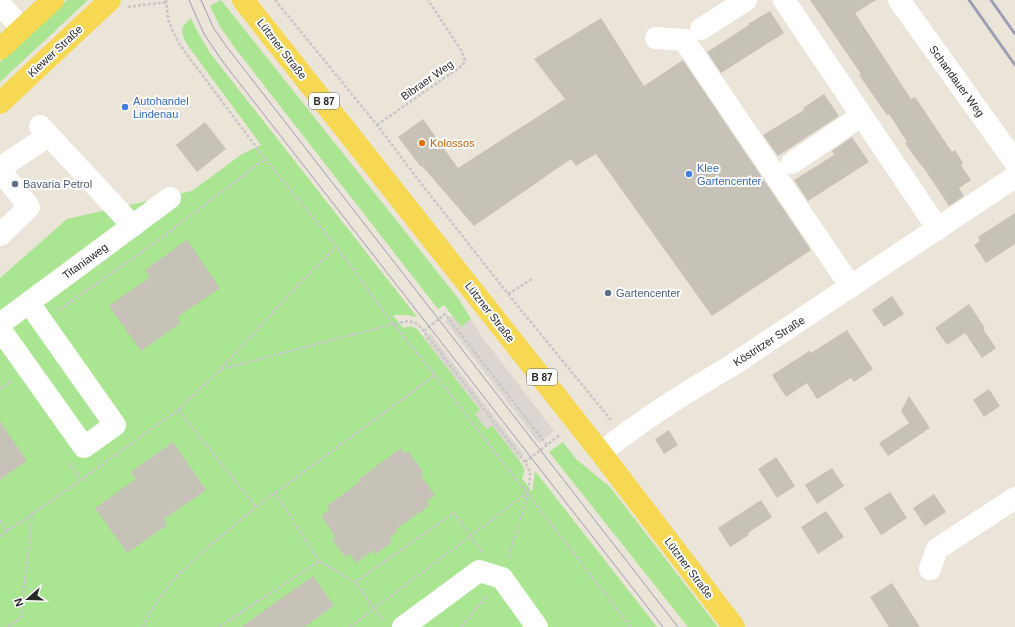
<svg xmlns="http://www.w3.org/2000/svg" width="1015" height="627" viewBox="0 0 1015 627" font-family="Arial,sans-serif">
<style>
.green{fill:#aae592}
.plaza{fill:#dbd7d0}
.building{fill:#c6c2b8}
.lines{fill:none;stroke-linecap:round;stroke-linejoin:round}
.path{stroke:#c7c7c7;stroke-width:2.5;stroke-dasharray:3 2;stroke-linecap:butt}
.minor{stroke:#fff;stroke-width:22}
.major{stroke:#f6d853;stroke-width:22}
.tram{stroke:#9c9eb4;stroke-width:1}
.rail{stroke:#9c9eb4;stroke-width:3}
.shop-dot{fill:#3f7fe0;stroke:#fff;stroke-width:1.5}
.food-dot{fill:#e8710a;stroke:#fff;stroke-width:1.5}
.service-dot{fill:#5c6f8a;stroke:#fff;stroke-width:1.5}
.labels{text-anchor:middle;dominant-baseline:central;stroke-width:4;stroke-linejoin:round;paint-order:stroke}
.shield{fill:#fff;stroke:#686868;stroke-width:1}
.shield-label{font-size:10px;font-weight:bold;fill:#282828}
.street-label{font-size:11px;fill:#282828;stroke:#fff}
.shop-label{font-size:11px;fill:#366cbe;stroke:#fff;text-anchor:start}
.food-label{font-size:11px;fill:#c56008;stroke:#fff;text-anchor:start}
.service-label{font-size:11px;fill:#4e5e75;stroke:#fff;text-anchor:start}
</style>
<rect width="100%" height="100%" fill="#ebe4d9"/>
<g class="green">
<polygon points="67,0 88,0 0,82 0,62"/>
<polygon points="221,0 458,298 471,319 461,327 444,305 438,309 235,48 219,25 210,6"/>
<path d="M191,18L196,29L210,53L417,317L407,315H393L403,328C409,326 412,326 417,329L480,410L487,429L492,425C498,433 523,462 524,469C525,472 523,475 522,478L532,492L535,471L657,627H0V278L67,219L192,191L242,154L261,145L186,43C180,29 181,27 191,18Z"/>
<polygon points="563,442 576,459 610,487 718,627 688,627 549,452"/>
</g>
<g class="plaza">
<polygon points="452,316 461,327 471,319 483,338 554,431 539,443 445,321"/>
<polygon points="430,333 524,455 518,459 492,425 486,429 475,414 480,410 424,338"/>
</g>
<g class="building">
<polygon points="810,0 876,0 855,13 911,99 915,97 952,152 955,150 963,163 961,165 971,180 959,188 964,196 949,206 925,170 914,156 905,143 907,142 889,114 887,115 859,75 861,74"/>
<polygon points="770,11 784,33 721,73 707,52 749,25 748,24"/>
<polygon points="601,18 644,86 683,60 811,250 712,316 596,154 576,166 571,159 474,226 422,166 421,167 398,137 423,119 458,168 565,99 534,59"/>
<polygon points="824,94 839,116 778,156 763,135 804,110 803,108"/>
<polygon points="205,122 226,149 197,172 176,145"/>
<polygon points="852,137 869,162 808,201 794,180 834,155 832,151"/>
<polygon points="1015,213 1015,244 986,263 974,245 980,241 978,237"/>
<polygon points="187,240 220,288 177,317 181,323 141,351 109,306 150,277 145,270"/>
<polygon points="892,296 904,314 884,327 872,310"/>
<polygon points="969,304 985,328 983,329 996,348 982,358 965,333 947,345 935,328"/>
<polygon points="847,330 873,369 854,382 851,378 817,399 807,383 786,397 772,375 809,351 811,353"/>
<polygon points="989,389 1000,406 984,417 973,400"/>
<polygon points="909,396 930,428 888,456 879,443 909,423 901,411"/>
<polygon points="0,421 27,461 0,480"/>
<polygon points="669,430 678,445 664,454 655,439"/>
<polygon points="173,442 206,490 164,519 167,525 127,553 95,508 136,479 131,472"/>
<polygon points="401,448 404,453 408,451 423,472 420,474 435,495 427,501 430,505 396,529 397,532 389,538 392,542 375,555 372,551 356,563 350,554 345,557 332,539 335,536 321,516 330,509 327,506 361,481 359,479"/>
<polygon points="776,457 795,486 777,498 758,469"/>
<polygon points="832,468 844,486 817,504 805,485"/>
<polygon points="890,492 907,518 881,535 864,508"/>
<polygon points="934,494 946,512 925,526 913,508"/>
<polygon points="761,500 772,517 748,533 749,535 730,547 718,528"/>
<polygon points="826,511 844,537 818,554 801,527"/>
<polygon points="313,576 334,606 304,627 241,627"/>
<polygon points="892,583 920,627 889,627 870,597"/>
</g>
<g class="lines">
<g class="path">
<polyline points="166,0 168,19 173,32 180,45 265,159 336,246 393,324 435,375 631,627"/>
<polyline points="275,0 377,125 416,177 508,294 611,420"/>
<polyline points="128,7 167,2"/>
<polyline points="377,125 463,65 465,60 461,50 428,0"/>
<polyline points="508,294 532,279"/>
<polyline points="59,310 148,248 265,159"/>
<polyline points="424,331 445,314 547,445"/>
<path d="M221,369L393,324L408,321L418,324L521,457C525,462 529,467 530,474C530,496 514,536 508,558"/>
<polyline points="0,389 13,380"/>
<polyline points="178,410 221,369 298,285 336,247"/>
<polyline points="525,462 561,434"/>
<polyline points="69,463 81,480"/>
<polyline points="275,492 319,561"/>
<polyline points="0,520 7,531"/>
<polyline points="0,536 31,515"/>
<polyline points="355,582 454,513 482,552"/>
<polyline points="8,627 21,618 32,514 81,480 178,410 256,507"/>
<polyline points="143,627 149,614 171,582 199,555 256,507 435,375"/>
<polyline points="219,627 319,561 355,582 384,622"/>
<polyline points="350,627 527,493"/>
<polyline points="461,627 487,595"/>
</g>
<g class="minor">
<polyline points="784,0 938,229"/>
<polyline points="899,0 1015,162"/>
<polyline points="0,5 22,28"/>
<polyline points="701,29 746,0"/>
<polyline points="656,38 684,40 851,287"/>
<polyline points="40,126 133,226"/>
<polyline points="792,163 861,116"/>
<polyline points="0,168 48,136"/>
<polyline points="0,170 29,207 0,235"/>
<polyline points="0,324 170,198"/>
<polyline points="0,329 84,447 115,425 29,303"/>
<path d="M601,453C641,420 686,392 731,366L1015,177"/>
<polyline points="930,569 937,549 1015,498"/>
<polyline points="403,627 479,571 502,578 537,627"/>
</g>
<g class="major">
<polyline points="243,0 601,453 734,627"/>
<polyline points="0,49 53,0"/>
<polyline points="0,103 110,0"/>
</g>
<g class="tram">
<polyline points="189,0 204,34 223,62 663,627"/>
<polyline points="201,0 213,27 226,46 678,627"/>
</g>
<g class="rail">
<polyline points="969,0 1015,65"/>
<polyline points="991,0 1015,34"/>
</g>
</g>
<g class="shop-dot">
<circle cx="125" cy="107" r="4"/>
<circle cx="689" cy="174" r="4"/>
</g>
<circle class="food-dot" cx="422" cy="143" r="4"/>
<g class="service-dot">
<circle cx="15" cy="184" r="4"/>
<circle cx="608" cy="293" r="4"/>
</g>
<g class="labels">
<g class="shield">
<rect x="309" y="93" width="30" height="16" rx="3"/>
<rect x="527" y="369" width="30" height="16" rx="3"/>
</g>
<g class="shield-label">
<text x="324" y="101">B 87</text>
<text x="542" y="377">B 87</text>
</g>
<g class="street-label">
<text transform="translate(282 49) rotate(52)">Lützner Straße</text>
<text transform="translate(55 51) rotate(-43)">Kiewer Straße</text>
<text transform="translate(427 80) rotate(-35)">Bibraer Weg</text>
<text transform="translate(957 81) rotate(54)">Schandauer Weg</text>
<text transform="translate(85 261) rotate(-36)">Titaniaweg</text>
<text transform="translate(490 312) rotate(52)">Lützner Straße</text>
<text transform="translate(769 341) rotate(-33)">Köstritzer Straße</text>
<text transform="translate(689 568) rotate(53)">Lützner Straße</text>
</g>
<g class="shop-label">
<text x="133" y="101">Autohandel<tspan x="133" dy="13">Lindenau</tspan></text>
<text x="697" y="168">Klee<tspan x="697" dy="13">Gartencenter</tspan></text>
</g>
<g class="food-label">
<text x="430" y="143">Kolossos</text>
</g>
<g class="service-label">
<text x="23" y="184">Bavaria Petrol</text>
<text x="616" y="293">Gartencenter</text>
</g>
</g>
<g transform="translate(28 599) rotate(250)" stroke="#ffffff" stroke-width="3" paint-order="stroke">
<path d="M0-3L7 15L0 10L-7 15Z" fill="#282828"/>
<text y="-6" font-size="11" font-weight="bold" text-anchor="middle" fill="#282828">N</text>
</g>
</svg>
